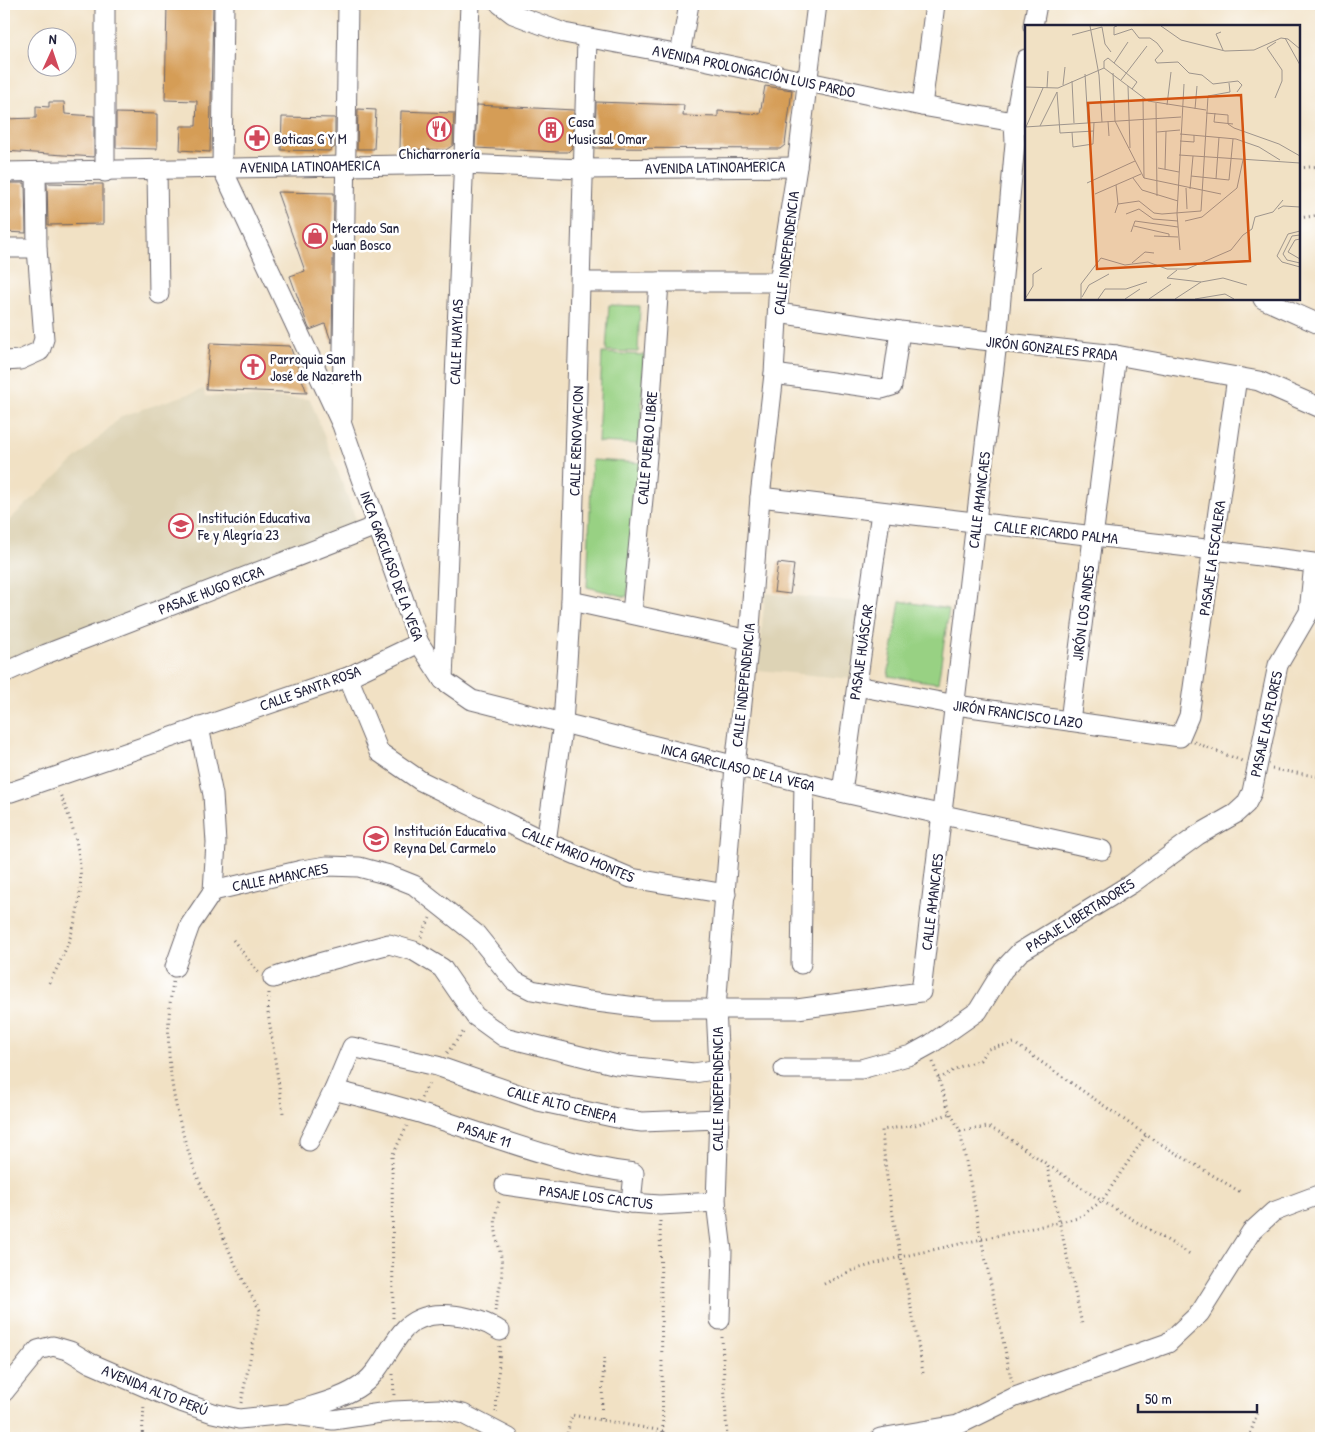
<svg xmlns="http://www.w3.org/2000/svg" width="1325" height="1442" viewBox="0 0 1325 1442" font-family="'Patrick Hand',sans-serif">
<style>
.built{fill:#ddd3b5}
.green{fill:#98d183;stroke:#5d7a5f}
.building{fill:#d59d57}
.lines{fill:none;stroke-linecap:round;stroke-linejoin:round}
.street-casing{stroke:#6a656b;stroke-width:21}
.path{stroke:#6a656b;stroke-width:3;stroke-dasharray:1 4;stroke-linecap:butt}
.street{stroke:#fff;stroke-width:19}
.labels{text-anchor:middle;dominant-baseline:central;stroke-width:5;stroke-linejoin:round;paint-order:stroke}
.street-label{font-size:15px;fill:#22223b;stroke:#fff}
.poi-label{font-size:15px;fill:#22223b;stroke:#fff;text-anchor:start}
.inset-road{fill:none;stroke:#9e958d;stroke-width:1}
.view{fill:#d45411;fill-opacity:0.15;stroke:#d45411;stroke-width:2.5}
.inset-edge{fill:none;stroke:#22223b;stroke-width:2.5}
</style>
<rect width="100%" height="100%" fill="#fff"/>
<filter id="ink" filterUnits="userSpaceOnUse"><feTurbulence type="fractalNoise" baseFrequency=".02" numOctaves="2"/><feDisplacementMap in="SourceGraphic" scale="10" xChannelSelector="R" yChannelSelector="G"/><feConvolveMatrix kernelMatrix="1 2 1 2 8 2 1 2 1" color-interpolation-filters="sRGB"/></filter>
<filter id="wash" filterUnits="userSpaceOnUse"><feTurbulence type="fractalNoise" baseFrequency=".0096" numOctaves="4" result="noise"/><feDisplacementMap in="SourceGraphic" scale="20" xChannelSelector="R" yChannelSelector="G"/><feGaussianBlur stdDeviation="1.12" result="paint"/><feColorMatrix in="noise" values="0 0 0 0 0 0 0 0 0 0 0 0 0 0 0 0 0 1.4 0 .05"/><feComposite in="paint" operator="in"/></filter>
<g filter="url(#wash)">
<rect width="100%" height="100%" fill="#f1e1c4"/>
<g class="built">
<polygon points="204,389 205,396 310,399 359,527 4,662 4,525 122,416"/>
<polygon points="765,593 860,602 853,679 758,670"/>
</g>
<g class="green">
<polygon points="609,305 640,306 638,352 606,351"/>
<polygon points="602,353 644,355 640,444 598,442"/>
<polygon points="592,460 642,463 627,597 587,587"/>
<polygon points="900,601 949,609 938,683 888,676"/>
</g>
<g id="blocks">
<g class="building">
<polygon points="167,4 213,4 210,152 180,150 181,126 196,126 197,101 165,100"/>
<polygon points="765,86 792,90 785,145 780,149 595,148 596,102 684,105 683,116 718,117 718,111 760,114"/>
<polygon points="49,102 64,102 65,114 94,116 94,157 4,151 4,119 36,118 36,106 49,107"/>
<polygon points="477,105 574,110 572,148 568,152 558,152 475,148"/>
<polygon points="358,109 376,110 374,149 357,149"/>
<polygon points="401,111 454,113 453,145 446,150 400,149"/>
<polygon points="116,113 157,114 157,149 116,148"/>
<polygon points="282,117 335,118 335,147 329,151 281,150"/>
<polygon points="4,183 25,183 26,233 4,232"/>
<polygon points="47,183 103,184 103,224 48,225"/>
<polygon points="277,192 334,193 332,343 325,324 310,330 308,326 290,276 305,271"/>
<polygon points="210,343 290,346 307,393 206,389"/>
<polygon points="778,563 794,565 790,594 774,592"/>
</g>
</g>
</g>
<g filter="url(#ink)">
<use href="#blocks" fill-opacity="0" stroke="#6a656b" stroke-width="1"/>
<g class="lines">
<defs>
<g id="street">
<polyline points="105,4 105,172"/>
<polyline points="224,4 222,168 342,425 419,643 443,680 472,700 563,723 849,794 1102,850"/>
<polyline points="500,4 513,14 564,33 680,55 922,106 1014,122"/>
<polyline points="1033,26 1037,4"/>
<polyline points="680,55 689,4"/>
<polyline points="922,106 935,4"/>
<polyline points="157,171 159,294"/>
<polyline points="4,172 462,164 582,169 797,167"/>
<polyline points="4,248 37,248"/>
<polyline points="582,282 779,282"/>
<polyline points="1263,299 1321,325"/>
<polyline points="778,313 900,331 1116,355 1259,381 1321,408"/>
<polyline points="4,361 20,360 40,351 44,339 37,248 36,172"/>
<polyline points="774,374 882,389 892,386 900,331"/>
<polyline points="342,419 348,4"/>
<polyline points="760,497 1214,550 1321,564"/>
<polyline points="571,601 749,640"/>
<polyline points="632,613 647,457 659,282"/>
<polyline points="4,673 46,654 376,526"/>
<polyline points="348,677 379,752 421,781 546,842 631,878 726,894"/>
<polyline points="443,680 470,4"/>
<polyline points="857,686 956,705 1180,737 1189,716 1237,377"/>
<polyline points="1070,721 1116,355"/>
<polyline points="11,792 348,677 419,643"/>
<polyline points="842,792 881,512"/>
<polyline points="546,842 563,723 571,601 587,39"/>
<polyline points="213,891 302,870 327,866 359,867 389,875 414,885 476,934 514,981 532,990 589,1001 652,1009 797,1009 921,992 997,342 1015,143 1014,122 1026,59"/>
<polyline points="801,964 804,782"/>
<polyline points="175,967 190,925 213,891 216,843 213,795 199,727"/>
<polyline points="273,978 308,966 389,944 414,951 442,968 475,1016 504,1037 617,1065 694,1073 719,1069"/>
<polyline points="784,1069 861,1069 911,1055 931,1044 978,1011 1003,970 1020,952 1131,884 1198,835 1235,814 1246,804 1252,792 1278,665 1309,612 1314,564"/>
<path d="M334,1090C361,1097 389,1103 416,1112C488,1134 558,1164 634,1173L631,1203"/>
<polyline points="309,1141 334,1090 352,1047 437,1066 538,1101 626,1120 642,1122 718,1119"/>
<polyline points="505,1185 631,1203 660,1205 716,1202"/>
<polyline points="720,1320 722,1251 716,1202 720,1087 716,1008 735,766 749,640 760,497 774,374 779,282 797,167 817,4"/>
<polyline points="4,1392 38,1350 53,1346 70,1351 90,1363 178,1401 213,1413 239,1419 287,1414 333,1420 394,1411 439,1409 463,1414 509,1438"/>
<path d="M293,1412C317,1404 343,1399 363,1384C380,1371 388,1349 402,1332C424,1304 474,1314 500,1331"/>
<polyline points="880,1438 958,1425 1015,1397 1168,1343 1200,1313 1251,1232 1273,1212 1321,1194"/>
</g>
</defs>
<use href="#street" class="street-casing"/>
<g class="path">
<polyline points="1313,4 1321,12"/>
<polyline points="1299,168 1321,166"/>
<polyline points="1299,218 1321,215"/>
<polyline points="1194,742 1242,761"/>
<polyline points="1272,769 1321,777"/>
<polyline points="421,937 430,918"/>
<polyline points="233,940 259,973"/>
<path d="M173,982C158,1070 182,1147 218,1225C231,1255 243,1283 260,1310L241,1403"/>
<path d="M49,983C87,915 91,863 59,792"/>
<polyline points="269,993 268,1013 283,1113"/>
<polyline points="447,1053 465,1030"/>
<polyline points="933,1062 948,1108 960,1131 981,1238 1012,1382"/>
<polyline points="939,1079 959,1067 980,1060 987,1049 1014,1043 1146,1135 1242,1193"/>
<polyline points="421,1098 430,1081"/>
<polyline points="960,1131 988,1127 1001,1133 1097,1198 1190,1254"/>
<polyline points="1047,1166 1082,1324"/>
<polyline points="660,1221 663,1438"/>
<polyline points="824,1284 853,1270 900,1257 1078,1218 1102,1201 1146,1135"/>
<polyline points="4,1293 8,1306"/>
<path d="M495,1311C497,1298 501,1285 502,1272C503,1246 488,1229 500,1199"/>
<polyline points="393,1318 392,1156 407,1126"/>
<polyline points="722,1337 727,1438"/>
<path d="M923,1373C910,1291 888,1214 882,1130L915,1125L952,1113"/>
<polyline points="393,1374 394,1396"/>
<polyline points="496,1412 500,1346"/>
<polyline points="601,1419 604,1358"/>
<polyline points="142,1438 144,1405"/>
<polyline points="566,1438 572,1415 663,1431"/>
<polyline points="1249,1438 1258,1410"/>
<polyline points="1320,1438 1321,1404"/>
</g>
<use href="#street" class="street"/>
</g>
</g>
<defs>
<symbol id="restaurant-ring" viewBox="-11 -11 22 22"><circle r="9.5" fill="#fff" stroke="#d1495b" stroke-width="1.5"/><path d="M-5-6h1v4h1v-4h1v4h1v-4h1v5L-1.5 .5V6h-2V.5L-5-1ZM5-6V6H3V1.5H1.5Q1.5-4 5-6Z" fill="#d1495b"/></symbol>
<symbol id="building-ring" viewBox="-11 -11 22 22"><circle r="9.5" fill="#fff" stroke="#d1495b" stroke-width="1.5"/><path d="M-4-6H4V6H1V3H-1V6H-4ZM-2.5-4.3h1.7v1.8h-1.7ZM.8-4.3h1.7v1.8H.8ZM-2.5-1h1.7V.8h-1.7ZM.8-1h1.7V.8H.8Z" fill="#d1495b"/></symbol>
<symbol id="pharmacy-ring" viewBox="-11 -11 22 22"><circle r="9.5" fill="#fff" stroke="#d1495b" stroke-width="1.5"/><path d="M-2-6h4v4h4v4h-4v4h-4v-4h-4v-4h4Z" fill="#d1495b"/></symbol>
<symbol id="shop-ring" viewBox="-11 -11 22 22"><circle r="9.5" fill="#fff" stroke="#d1495b" stroke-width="1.5"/><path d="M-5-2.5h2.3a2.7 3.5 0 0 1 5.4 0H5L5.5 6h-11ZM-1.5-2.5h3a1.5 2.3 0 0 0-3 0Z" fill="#d1495b"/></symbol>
<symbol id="church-ring" viewBox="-11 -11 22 22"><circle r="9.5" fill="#fff" stroke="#d1495b" stroke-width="1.5"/><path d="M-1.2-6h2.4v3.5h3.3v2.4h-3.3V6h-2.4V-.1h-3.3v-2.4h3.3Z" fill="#d1495b"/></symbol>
<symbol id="school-ring" viewBox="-11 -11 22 22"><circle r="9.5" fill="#fff" stroke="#d1495b" stroke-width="1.5"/><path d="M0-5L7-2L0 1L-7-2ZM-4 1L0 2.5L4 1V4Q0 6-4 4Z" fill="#d1495b"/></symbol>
</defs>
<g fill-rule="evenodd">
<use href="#restaurant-ring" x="425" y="115" width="28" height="28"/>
<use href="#building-ring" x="537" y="116" width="28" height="28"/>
<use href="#pharmacy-ring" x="243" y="124" width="28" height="28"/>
<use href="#shop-ring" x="301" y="222" width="28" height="28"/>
<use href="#church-ring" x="239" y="353" width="28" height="28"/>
<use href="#school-ring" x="167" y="512" width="28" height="28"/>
<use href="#school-ring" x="362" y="825" width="28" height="28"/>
</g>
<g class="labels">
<g class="street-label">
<text transform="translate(754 71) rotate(12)">AVENIDA PROLONGACIÓN LUIS PARDO</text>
<text transform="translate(310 166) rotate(-1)">AVENIDA LATINOAMERICA</text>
<text transform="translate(715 167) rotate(-1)">AVENIDA LATINOAMERICA</text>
<text transform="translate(786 253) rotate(-83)">CALLE INDEPENDENCIA</text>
<text transform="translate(456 342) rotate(-88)">CALLE HUAYLAS</text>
<text transform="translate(1052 348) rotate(6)">JIRÓN GONZALES PRADA</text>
<text transform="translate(576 441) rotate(-88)">CALLE RENOVACION</text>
<text transform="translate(647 448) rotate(-85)">CALLE PUEBLO LIBRE</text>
<text transform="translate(979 500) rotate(-83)">CALLE AMANCAES</text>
<text transform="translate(1056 532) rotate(6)">CALLE RICARDO PALMA</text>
<text transform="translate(1212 558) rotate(-82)">PASAJE LA ESCALERA</text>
<text transform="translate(392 566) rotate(70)">INCA GARCILASO DE LA VEGA</text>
<text transform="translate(211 590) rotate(-21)">PASAJE HUGO RICRA</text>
<text transform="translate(1083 613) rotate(-83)">JIRÓN LOS ANDES</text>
<text transform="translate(861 652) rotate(-82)">PASAJE HUÁSCAR</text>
<text transform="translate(743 685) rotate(-84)">CALLE INDEPENDENCIA</text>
<text transform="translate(310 688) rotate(-20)">CALLE SANTA ROSA</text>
<text transform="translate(1018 714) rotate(8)">JIRÓN FRANCISCO LAZO</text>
<text transform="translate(1266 724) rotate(-78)">PASAJE LAS FLORES</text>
<text transform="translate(738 767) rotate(14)">INCA GARCILASO DE LA VEGA</text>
<text transform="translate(578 854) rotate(23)">CALLE MARIO MONTES</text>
<text transform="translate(280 877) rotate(-11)">CALLE AMANCAES</text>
<text transform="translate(932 902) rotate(-83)">CALLE AMANCAES</text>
<text transform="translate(1080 915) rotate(-32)">PASAJE LIBERTADORES</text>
<text transform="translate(717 1089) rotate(-90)">CALLE INDEPENDENCIA</text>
<text transform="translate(562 1104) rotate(14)">CALLE ALTO CENEPA</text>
<text transform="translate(484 1134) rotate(18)">PASAJE 11</text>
<text transform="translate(596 1197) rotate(7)">PASAJE LOS CACTUS</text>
<text transform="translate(155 1390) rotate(22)">AVENIDA ALTO PERÚ</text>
</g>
<g class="poi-label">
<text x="568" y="121">Casa<tspan x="568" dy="17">Musicsal Omar</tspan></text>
<text x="274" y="138">Boticas G Y M</text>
<text x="439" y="153" text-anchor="middle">Chicharronería</text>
<text x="332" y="227">Mercado San<tspan x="332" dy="17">Juan Bosco</tspan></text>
<text x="270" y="358">Parroquia San<tspan x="270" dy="17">José de Nazareth</tspan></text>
<text x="198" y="517">Institución Educativa<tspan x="198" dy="17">Fe y Alegría 23</tspan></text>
<text x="394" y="830">Institución Educativa<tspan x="394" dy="17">Reyna Del Carmelo</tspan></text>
</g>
</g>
<g transform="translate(1025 25)">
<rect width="275" height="275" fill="#f1e1c4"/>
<path class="inset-road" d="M65,1L74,50L77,97M92,1L89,2V10L107,4L114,13H125L132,18L138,26L130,35L132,38L153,37L164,48L177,50L188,59L213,56L217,60L212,67M136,1L156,15L200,26L229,25L256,13L263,14L275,24M77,2L80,19L86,27M196,7L191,9L198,25M47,10L77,2M260,13L275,40M89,38L103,17M79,43V36L83,33L112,57L107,64M88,48L90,96L119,153L196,169M60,49L63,98M96,55L122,21M47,56L49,98M38,60L40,42M103,61L105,123M0,62L33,63L79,43L123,76L181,85M22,63L23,46M32,67L35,108L69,106M118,73L119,153M250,73L257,56V45L242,23L251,17M131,78L132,171M142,80L146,47M170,84L172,61M181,88L203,90V99L209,103L254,119L275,131M190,88L189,97L208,99M83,96L84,111M15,101L32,67M0,102L156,92M1,102L18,63M47,107L48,122L68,119L69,97M132,107L155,105M155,109L211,114L234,122L255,135M155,116L169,117V110M154,130L275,138M133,143L154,147M140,144L141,106M166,151L204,155L208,114M108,153L117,165L153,176M191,154L194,112M62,158L110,136M161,163L162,184M165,164L168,131M70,169L116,149M93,179L114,176L129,188L137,189L176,186L183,71L205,67L204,58M253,184L258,181L275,182M90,188L93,179L91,160M101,189L114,184L128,194L153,196M160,196L177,192L212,163L218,135M109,201L144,209V212M275,206L263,209L252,231L257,237L275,242M106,207L110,196L153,202M275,210L267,211L258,229L262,235L275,238M129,211L153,212M275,214L270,215L263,227L275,234M155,225L152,189L159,59M107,238L120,227L129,228M176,257L198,253L222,260M57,272L64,260L84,249M0,274L8,261V249L17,243M56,274V259L76,233L100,240L123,237L142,244H162L206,225L218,210L227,204L230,192L248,187L258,175M73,274L80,264H101L122,257M100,274L115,264M124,274L146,259M150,274L176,257L142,253L152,245M170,274L200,269L209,274"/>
<path class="view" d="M216,70L225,236L72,244L63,78Z"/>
<rect width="275" height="275" class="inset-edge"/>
</g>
<rect width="1325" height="1442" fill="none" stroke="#fff" stroke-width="20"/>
<g transform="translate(52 52) rotate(3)"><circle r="24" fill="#ffffff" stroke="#a7a7b1"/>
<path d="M0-4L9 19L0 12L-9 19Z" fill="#d1495b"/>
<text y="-8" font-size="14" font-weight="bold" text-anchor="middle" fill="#22223b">N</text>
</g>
<path d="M1138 1404v8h119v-8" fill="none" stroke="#22223b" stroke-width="2.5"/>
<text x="1145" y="1404" font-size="15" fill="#22223b" stroke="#ffffff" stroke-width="4" paint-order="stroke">50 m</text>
</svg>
